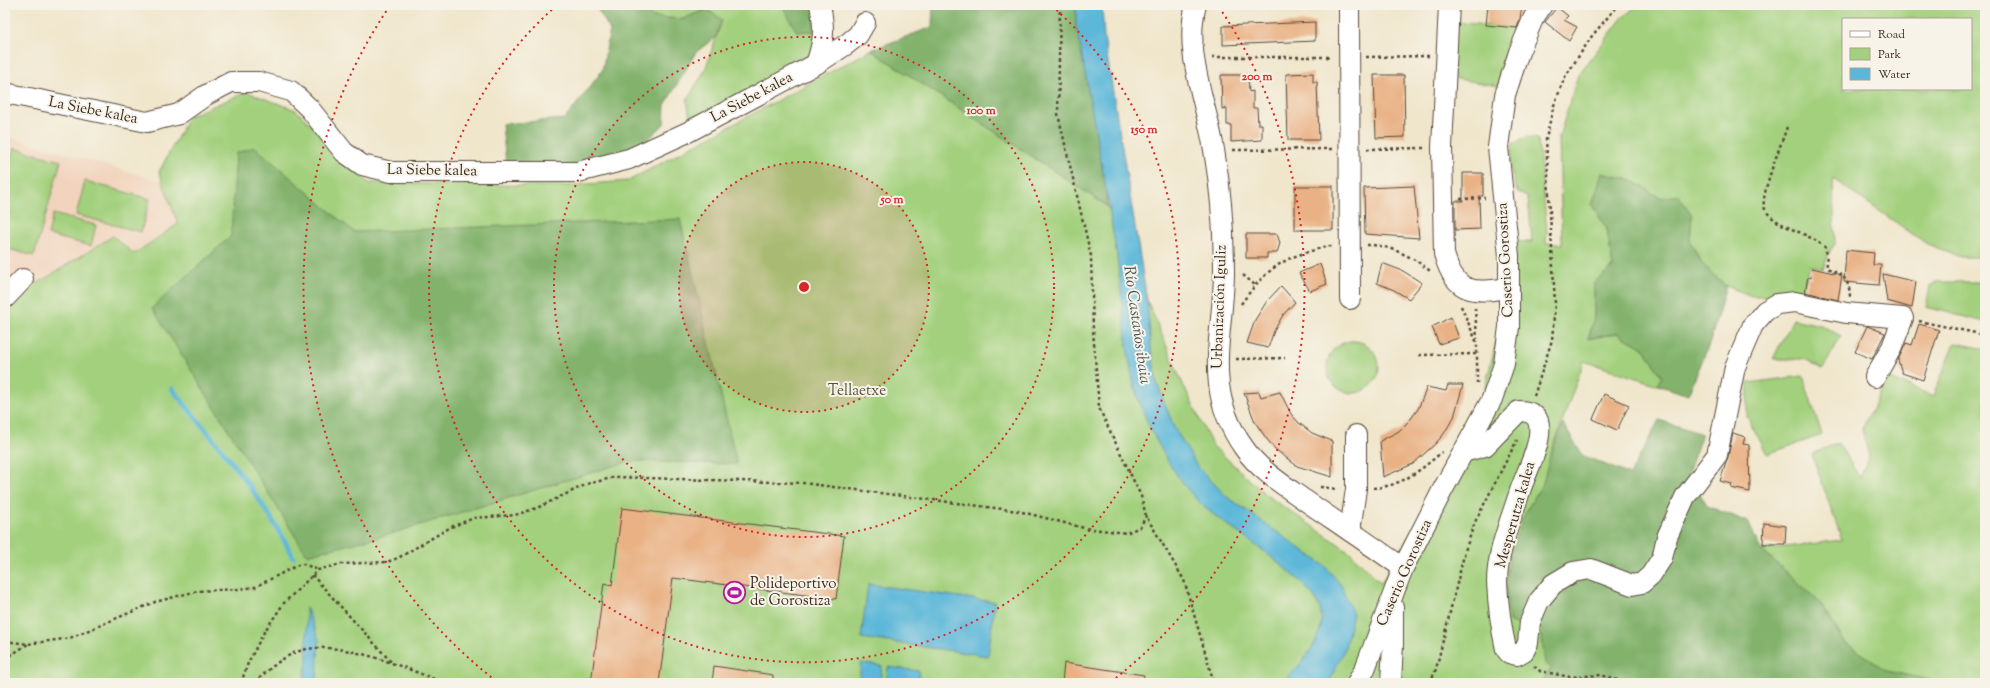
<svg xmlns="http://www.w3.org/2000/svg" width="1990" height="688" viewBox="0 0 1990 688" font-family="'Sorts Mill Goudy',serif">
<style>
.built{fill:#f2d4be}
.green{fill:#a3d07d;stroke:#6f7d4e;fill-rule:evenodd}
.forest{fill:#82b26c;stroke:#5e6e45}
.water{fill:#5bb7d9;stroke:#4b707c}
.lines{fill:none;stroke-linecap:round;stroke-linejoin:round}
.stream{stroke:#5bb7d9;stroke-width:5}
.building{fill:#e9b184}
.minor-casing{stroke:#564638;stroke-width:22}
.path{stroke:#564638;stroke-width:2.5;stroke-dasharray:3 3;stroke-linecap:butt}
.minor{stroke:#fff;stroke-width:20}
.ring{fill:none;stroke:#d62828;stroke-width:2;stroke-dasharray:2 4}
.labels{text-anchor:middle;dominant-baseline:central;stroke-width:4;stroke-linejoin:round;paint-order:stroke}
.street-label{font-size:15px;fill:#3b2a1e;stroke:#f7f3e8}
.park-label{font-size:15px;fill:#555436;stroke:#f7f3e8}
.poi-label{font-size:15px;fill:#3b2a1e;stroke:#f7f3e8;text-anchor:start}
.water-label{font-size:16px;font-style:italic;fill:#455456;stroke:#f7f3e8}
.centre{fill:#d62828;stroke:#f7f3e8;stroke-width:2}
.ring-label{font-size:12px;text-anchor:middle;font-weight:bold;fill:#d62828;stroke:#f7f3e8;stroke-width:4;stroke-linejoin:round;paint-order:stroke}
</style>
<rect width="100%" height="100%" fill="#f7f3e8"/>
<filter id="ink" filterUnits="userSpaceOnUse"><feTurbulence type="fractalNoise" baseFrequency=".025" numOctaves="2"/><feDisplacementMap in="SourceGraphic" scale="8" xChannelSelector="R" yChannelSelector="G"/><feConvolveMatrix kernelMatrix="1 2 1 2 8 2 1 2 1" color-interpolation-filters="sRGB"/></filter>
<filter id="wash" filterUnits="userSpaceOnUse"><feTurbulence type="fractalNoise" baseFrequency=".012" numOctaves="4" result="noise"/><feDisplacementMap in="SourceGraphic" scale="16" xChannelSelector="R" yChannelSelector="G"/><feGaussianBlur stdDeviation="0.9" result="paint"/><feColorMatrix in="noise" values="0 0 0 0 0 0 0 0 0 0 0 0 0 0 0 0 0 1.4 0 .05"/><feComposite in="paint" operator="in"/></filter>
<g filter="url(#wash)">
<rect width="100%" height="100%" fill="#f0e6cc"/>
<polygon class="built" points="5,136 163,182 178,223 134,253 114,235 17,295 5,308"/>
<g class="green">
<polygon points="640,5 782,5 797,32 814,31 817,42 809,60 691,124 687,100 705,70 722,20 707,9 683,19 652,17"/>
<path d="M1638,5H1985V254L1977,257H1961L1927,244L1833,179L1835,244L1830,251L1823,269L1810,266L1800,296H1752L1726,286L1703,265L1690,241L1692,215L1660,198L1632,180L1592,205L1607,229L1613,267L1594,283V318L1588,339L1617,333L1645,349L1662,377L1658,385L1584,361L1550,456L1543,483L1525,513L1509,621L1542,637L1545,663L1553,668L1540,683H1399L1396,624L1380,666L1371,683H5V308L14,298L113,236L134,254L178,224L159,172L189,116L247,92L296,110L369,183L561,186L628,181L871,50L1107,206L1181,380L1212,445L1265,494L1350,552L1381,583L1439,486L1484,391L1501,323V241L1532,242L1528,198L1517,192L1510,167L1512,144L1526,137L1538,139L1547,232L1546,243L1562,244L1559,137L1578,75L1623,17ZM1843,19H1971V89H1843Z"/>
<polygon points="1454,22 1520,28 1499,86 1451,78"/>
<polygon points="14,148 61,161 34,256 5,248 5,178"/>
<polygon points="85,181 150,199 141,232 76,215"/>
<polygon points="53,214 96,225 91,246 48,235"/>
<polygon points="1936,282 1985,282 1985,322 1926,307 1930,286"/>
<polygon points="1793,319 1820,325 1841,336 1823,369 1805,359 1773,359"/>
<circle cx="1353" cy="367" r="26"/>
<polygon points="1955,343 1985,349 1985,683 1943,683 1887,671 1845,643 1821,604 1800,584 1761,550 1842,540 1812,454 1838,443 1860,478 1869,456 1862,429 1888,378 1933,396"/>
<polygon points="1803,376 1822,435 1767,454 1747,416 1748,383"/>
</g>
<g class="forest">
<polygon points="595,5 640,5 652,17 683,19 707,9 722,20 716,37 696,52 665,105 664,124 629,159 507,172 502,124 565,119 602,71 610,30"/>
<polygon points="782,5 815,5 814,31 797,32"/>
<polygon points="933,5 1076,5 1076,24 1105,180 1107,206 871,50 932,27"/>
<polygon points="255,147 354,232 680,219 737,464 630,461 390,534 307,555 152,308 231,236 236,153"/>
<polygon points="1602,173 1632,180 1660,198 1678,195 1692,215 1690,241 1703,265 1726,286 1710,342 1688,395 1658,385 1662,377 1645,349 1617,333 1588,339 1594,318 1594,283 1613,267 1607,229 1592,205"/>
<polygon points="1659,420 1702,434 1688,473 1707,506 1748,522 1761,550 1800,584 1821,604 1845,643 1887,671 1943,683 1540,683 1552,668 1545,663 1542,637 1509,621 1506,585 1509,556 1525,513 1543,483 1550,456 1563,424 1582,455 1630,475"/>
</g>
<g class="water">
<path d="M1076,5H1102L1104,37L1147,300L1151,348L1157,383L1174,427L1197,466L1226,496L1325,566L1341,585L1353,614L1345,648L1329,683H1281C1300,667 1330,634 1319,606C1305,573 1232,532 1203,506C1188,492 1176,474 1166,458C1154,437 1140,409 1134,385C1124,341 1123,296 1116,251C1104,175 1090,100 1076,24Z"/>
<polygon points="868,584 995,602 988,656 861,638"/>
<polygon points="306,607 319,640 317,683 304,683 307,659"/>
<polygon points="861,663 882,666 880,683 859,683"/>
<polygon points="888,667 919,671 918,683 886,683"/>
</g>
<g class="lines">
<path class="stream" d="M172,389C216,442 262,495 293,557"/>
</g>
<g id="blocks">
<g class="building">
<polygon points="1488,5 1522,5 1520,19 1517,28 1486,25"/>
<polygon points="1557,7 1568,16 1564,20 1577,27 1569,41 1545,22"/>
<polygon points="1315,22 1315,41 1223,45 1223,26"/>
<polygon points="1313,73 1313,82 1317,82 1319,140 1288,140 1286,74"/>
<polygon points="1221,75 1248,75 1249,92 1253,91 1253,108 1257,108 1258,124 1262,124 1262,140 1231,142 1231,125 1227,125 1227,108 1222,109"/>
<polygon points="1374,75 1404,75 1405,137 1376,138"/>
<polygon points="1463,173 1483,173 1483,196 1479,196 1480,229 1455,230 1455,201 1463,201"/>
<rect x="1295" y="186" width="38" height="44"/>
<polygon points="1414,186 1419,238 1365,234 1364,188"/>
<polygon points="1246,234 1277,234 1280,243 1277,253 1267,253 1267,258 1246,258"/>
<polygon points="1846,250 1874,253 1873,265 1881,265 1879,285 1844,282"/>
<polygon points="1382,263 1403,271 1422,283 1409,299 1394,290 1377,283"/>
<polygon points="1320,264 1327,284 1310,291 1299,273"/>
<polygon points="1812,268 1842,275 1838,300 1805,292 1808,277 1811,278"/>
<polygon points="1883,274 1916,282 1912,308 1887,301"/>
<polygon points="1281,286 1295,302 1283,315 1274,331 1268,348 1247,343 1255,320 1267,301"/>
<polygon points="1451,317 1459,338 1439,344 1432,327"/>
<polygon points="1919,324 1939,330 1923,380 1902,373 1898,360 1906,343 1912,345"/>
<polygon points="1867,326 1885,333 1872,359 1855,352"/>
<polygon points="1448,385 1463,385 1454,417 1443,435 1435,444 1413,464 1383,477 1380,441 1399,431 1410,420 1418,409 1427,387 1446,391"/>
<polygon points="1259,392 1261,397 1280,392 1291,414 1299,423 1312,433 1332,441 1332,477 1297,466 1275,449 1266,438 1255,422 1244,393"/>
<polygon points="1604,394 1629,405 1617,430 1593,419"/>
<polygon points="1733,433 1745,437 1743,444 1749,445 1750,492 1731,488 1732,484 1720,481 1728,457"/>
<polygon points="622,508 844,536 836,599 673,578 659,683 591,683 604,583 612,585"/>
<polygon points="1764,523 1786,526 1785,544 1763,544"/>
<polygon points="1064,663 1144,675 1143,683 1062,683"/>
<polygon points="714,666 773,675 773,683 712,683"/>
</g>
</g>
</g>
<g filter="url(#ink)">
<use href="#blocks" fill-opacity="0" stroke="#564638" stroke-width="1"/>
<g class="lines">
<defs>
<g id="minor">
<path d="M1196,5C1183,52 1207,104 1214,150C1221,190 1224,233 1224,274C1223,339 1202,389 1244,448C1259,470 1285,486 1306,501C1338,523 1371,545 1403,568"/>
<polyline points="1349,5 1350,299"/>
<path d="M1449,5L1442,147L1444,254C1456,295 1473,293 1509,288"/>
<path d="M816,64C824,41 825,29 820,5"/>
<polyline points="5,93 147,122 179,114 206,95 231,82 259,82 291,91 309,108 344,152 362,165 391,172 578,172 629,159 688,132 816,64 847,44 858,35 865,23"/>
<polyline points="5,298 23,279"/>
<path d="M1464,452L1485,446L1519,411C1528,411 1538,414 1539,425C1542,443 1526,473 1520,491C1511,519 1497,552 1497,582C1498,604 1501,627 1506,649L1509,653L1517,655L1524,651L1528,643L1530,622L1539,601L1553,584L1573,572L1591,569L1632,585L1642,583L1651,575L1662,558L1667,537L1685,497L1717,455L1735,367L1753,325L1765,311L1777,304L1795,302L1846,313L1903,318L1892,347L1875,377"/>
<polyline points="1350,531 1356,489 1356,435"/>
<polyline points="1357,683 1365,669 1403,568 1442,491 1492,399 1504,364 1509,327 1509,256 1498,147 1505,95 1519,52 1533,19 1542,5"/>
<polyline points="1391,683 1393,644 1393,607"/>
</g>
</defs>
<use href="#minor" class="minor-casing"/>
<g class="path">
<polyline points="1060,5 1058,114 1091,256 1093,330 1099,408 1141,496 1146,516 1184,580 1214,683"/>
<polyline points="1212,57 1331,57"/>
<polyline points="1366,57 1429,56"/>
<path d="M1787,127C1782,142 1761,193 1764,206C1765,213 1775,220 1780,223C1796,232 1812,236 1826,248L1827,268C1843,275 1849,278 1850,297"/>
<polyline points="1367,149 1424,148"/>
<polyline points="1233,150 1332,149"/>
<polyline points="1460,199 1485,198"/>
<path d="M1367,245C1388,244 1415,258 1430,271"/>
<polyline points="1243,275 1255,285"/>
<path d="M1241,304C1261,276 1277,260 1311,251C1318,249 1325,246 1332,246"/>
<polyline points="1461,306 1477,343 1477,383"/>
<polyline points="1475,308 1477,339"/>
<polyline points="1919,321 1985,335"/>
<polyline points="1419,355 1477,354"/>
<polyline points="1236,359 1285,358"/>
<polyline points="1534,396 1552,340 1555,304 1546,139 1553,108 1565,77 1592,36 1618,5"/>
<polyline points="1320,487 1338,489"/>
<path d="M1373,488C1401,487 1422,469 1442,452"/>
<polyline points="312,575 393,664"/>
<polyline points="5,641 28,644 70,638 155,602 197,591 239,589 255,587 298,565 304,564 318,570"/>
<polyline points="5,659 28,644"/>
<polyline points="1534,666 1540,671 1570,677 1601,675 1627,683"/>
<polyline points="241,683 248,663 264,632 284,603 318,570 341,564 387,562 398,558 451,527 474,518 515,515 537,508 587,484 616,477 803,483 1018,511 1084,528 1126,533 1140,527 1146,516"/>
<path d="M255,683C265,672 280,659 294,653C334,635 406,669 445,683"/>
<polyline points="1430,683 1436,669 1465,551 1475,522 1517,440"/>
</g>
<use href="#minor" class="minor"/>
</g>
</g>
<circle cx="804" cy="287" r="125" fill="#d62828" fill-opacity=".12"/>
<g class="ring">
<circle cx="804" cy="287" r="125"/>
<circle cx="804" cy="287" r="250"/>
<path d="M1052 6A375 375 0 1 1 556 6"/>
<path d="M496 681A500 500 0 0 1 389 7M1219 7A500 500 0 0 1 1112 681"/>
</g>
<defs>
<symbol id="stadium-ring" viewBox="-11 -11 22 22"><circle r="9.5" fill="#f7f3e8" stroke="#b5179e" stroke-width="1.5"/><path d="M0-5a6.5 5 0 1 0 0 10a6.5 5 0 1 0 0-10ZM-3.5-1.8h7v3.6h-7Z" fill="#b5179e"/></symbol>
</defs>
<g fill-rule="evenodd">
<use href="#stadium-ring" x="722" y="580" width="25" height="25"/>
</g>
<g class="labels">
<g class="street-label">
<text transform="translate(752 98) rotate(-28)">La Siebe kalea</text>
<text transform="translate(93 111) rotate(11)">La Siebe kalea</text>
<text transform="translate(432 171) rotate(1)">La Siebe kalea</text>
<text transform="translate(1506 260) rotate(-93)">Caserio Gorostiza</text>
<text transform="translate(1220 307) rotate(-88)">Urbanización Iguliz</text>
<text transform="translate(1516 515) rotate(-74)">Mesperutza kalea</text>
<text transform="translate(1405 573) rotate(-66)">Caserio Gorostiza</text>
</g>
<g class="park-label">
<text x="857" y="391">Tellaetxe</text>
</g>
<g class="poi-label">
<text x="750" y="584">Polideportivo<tspan x="750" dy="17">de Gorostiza</tspan></text>
</g>
<g class="water-label">
<text transform="translate(1136 325) rotate(82)">Río Castaños ibaia</text>
</g>
</g>
<circle cx="804" cy="287" r="6" class="centre"/>
<g class="ring-label">
<text x="1257" y="80">200 m</text>
<text x="981" y="114">100 m</text>
<text x="1144" y="133">150 m</text>
<text x="892" y="203">50 m</text>
</g>
<rect width="1990" height="688" fill="none" stroke="#f7f3e8" stroke-width="20"/>
<rect x="1842" y="18" width="130" height="72" fill="#f7f3e8" stroke="#aca397"/>
<rect x="1850" y="31" width="20" height="6" fill="#ffffff" stroke="#aca397"/>
<text x="1878" y="38" font-size="12" fill="#3b2a1e">Road</text>
<rect x="1850" y="48" width="20" height="12" fill="#a3d07d" stroke="#aca397"/>
<text x="1878" y="58" font-size="12" fill="#3b2a1e">Park</text>
<rect x="1850" y="68" width="20" height="12" fill="#5bb7d9" stroke="#aca397"/>
<text x="1878" y="78" font-size="12" fill="#3b2a1e">Water</text>
</svg>
